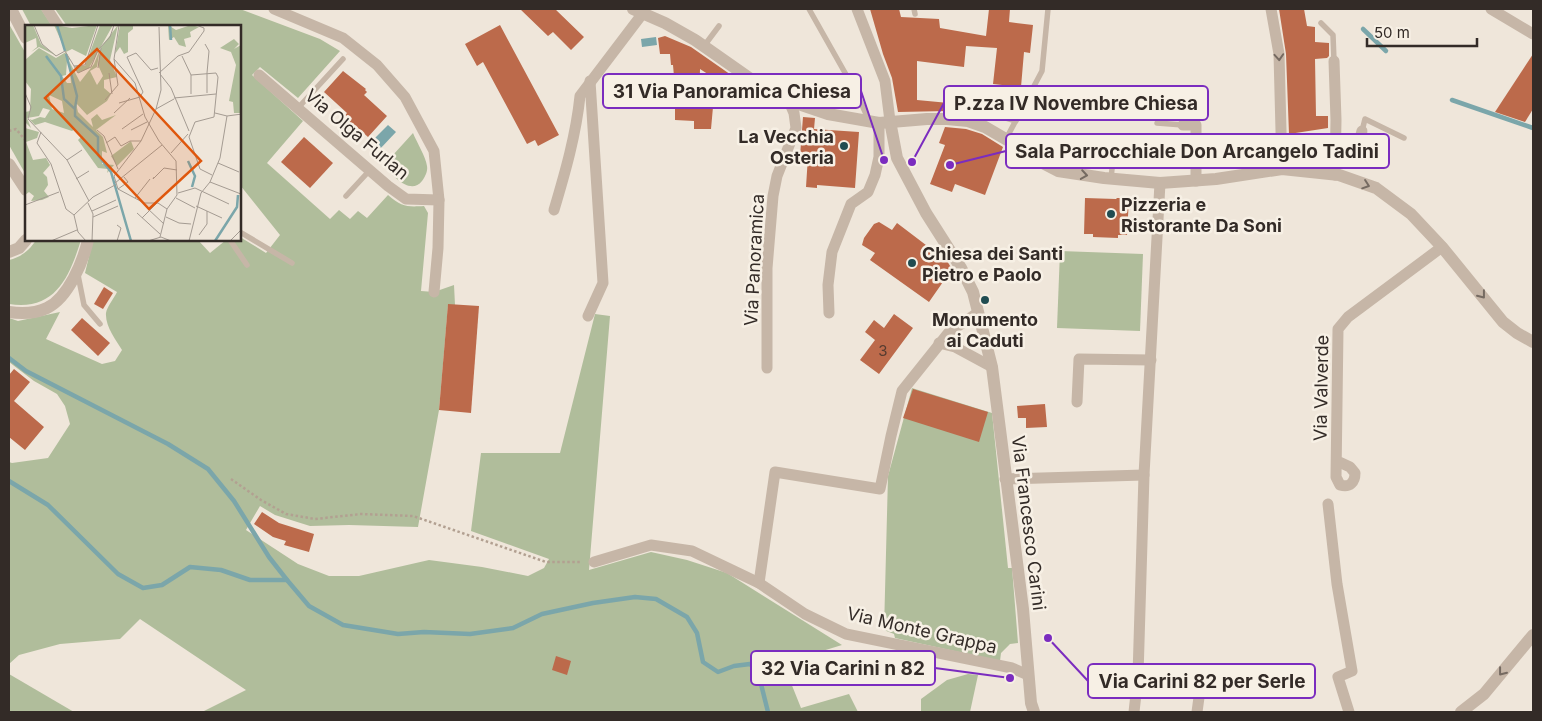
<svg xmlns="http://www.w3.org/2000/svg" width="1542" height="721" viewBox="0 0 1542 721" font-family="Inter,sans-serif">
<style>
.green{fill:#b0bd9b}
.water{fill:#7ba6aa}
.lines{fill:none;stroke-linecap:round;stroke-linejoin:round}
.stream{stroke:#7ba6aa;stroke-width:4.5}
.building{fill:#bc6a4b}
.path{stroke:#b2a091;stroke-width:2.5;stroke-dasharray:2.5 2.5;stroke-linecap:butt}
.service{stroke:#c6b6a7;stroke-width:5.5}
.minor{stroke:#c6b6a7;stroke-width:11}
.tertiary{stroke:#c6b6a7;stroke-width:12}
.oneway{stroke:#756a61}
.poi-dot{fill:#204c51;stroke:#f7f0e5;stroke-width:2}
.labels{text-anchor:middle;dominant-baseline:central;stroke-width:5;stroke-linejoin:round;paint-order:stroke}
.number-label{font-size:15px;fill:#553b30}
.street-label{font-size:18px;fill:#332b27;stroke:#f7f0e5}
.poi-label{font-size:18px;font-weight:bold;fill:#332b27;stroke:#f7f0e5;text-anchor:start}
.inset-river{fill:none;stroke:#7ba6aa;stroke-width:2.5}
.inset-road{fill:none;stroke:#a49b92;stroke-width:1}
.view{fill:#df570d;fill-opacity:0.15;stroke:#df570d;stroke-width:2.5}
.inset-edge{fill:none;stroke:#332b27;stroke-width:2.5}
.leader{fill:none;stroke:#7b2cbf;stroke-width:2}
.callout-dot{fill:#7b2cbf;stroke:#f7f0e5;stroke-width:2}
.callout{fill:#f7f0e5;stroke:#7b2cbf;stroke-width:2}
.callout-label{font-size:19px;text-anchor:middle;font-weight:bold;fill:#332b27}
</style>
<rect width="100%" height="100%" fill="#efe6da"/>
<g class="green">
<polygon points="22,9 41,9 52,26 31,26"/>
<path d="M55,9H240L320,39L340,51L298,98L260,67L252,75L303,121L267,163L330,219L339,210L350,219L358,211L367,218L388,195C402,207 407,207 424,206L428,213L421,291L434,292L454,285L455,305H448L439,410L418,527L349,525L310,526L275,515L260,506L246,530L298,564L329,576H359L429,560L482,567L528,576L544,568L549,559L471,531L481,453H560L595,314L610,316L589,570L651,552L687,560L727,573L842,645L783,663L801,708L849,694L858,712H202L246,690L140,619L120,639L60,644L19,655L9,664V462L12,463L48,458L70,424L65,406L57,394L34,381L9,362V318L18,321L60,312L46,339L102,364L115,361L122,350C116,340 105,326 106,313C107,307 114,298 117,292L85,273L93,240H198L210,253L226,240H240V237L266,253L280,235L240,185V26H67Z"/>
<polygon points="9,24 26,54 26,175 9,145"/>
<path d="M413,133C417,143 426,157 427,166C428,171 425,177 422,181C410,196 393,175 383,166Z"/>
<path d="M36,240H81C69,278 55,311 9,304V260C21,257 29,251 36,240Z"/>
<polygon points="1060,251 1143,254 1140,331 1057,328"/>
<polygon points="912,388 992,413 1008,568 1012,568 1018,643 1010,644 1001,653 1000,661 895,638 894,634 884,630 888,476"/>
<polygon points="9,674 74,712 9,712"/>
<polygon points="968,674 978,675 970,712 921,712 921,699 947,680"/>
</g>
<g class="water">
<polygon points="656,37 657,45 642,47 641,39"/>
<polygon points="388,125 396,132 379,150 371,142"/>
</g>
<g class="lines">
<g class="stream">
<polyline points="1363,29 1386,51"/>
<polyline points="1452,100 1533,128"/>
<polyline points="9,358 26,371 168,444 208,469 234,501 269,557 287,580"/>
<polyline points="9,481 48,505 118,574 143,588 162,585 190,567 221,570 250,580 287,580 309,606 343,625 398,634 424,632 470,634 513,628 542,614 593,603 635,597 656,599 687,617 697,633 703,662 718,672 734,666 750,664 758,672 768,712"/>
</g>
</g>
<g class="building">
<polygon points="520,9 555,9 584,37 571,50 553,32 548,36"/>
<polygon points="870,9 899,9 901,17 939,19 940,28 986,36 989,9 1010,9 1009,22 1033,25 1030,53 1024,52 1021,87 993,84 997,48 966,46 964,67 917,61 917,100 970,105 969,113 947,111 898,112 892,78 883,54"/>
<polygon points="1279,9 1304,9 1307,26 1315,27 1315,42 1329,43 1329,56 1327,58 1315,59 1316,116 1328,116 1328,128 1289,134 1286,54"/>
<polygon points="500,25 559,135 538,146 535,140 527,144 483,62 477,66 465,44"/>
<polygon points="665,36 691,47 734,77 728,87 700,69 699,106 713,107 711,129 694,129 694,121 675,120 675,88 673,65 671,65 670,54 660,54 658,38"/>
<polygon points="1533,54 1533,109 1525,122 1495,112"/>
<polygon points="343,71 366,89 365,90 367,92 364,95 387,116 368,137 357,127 355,129 343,118 347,113 324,92"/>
<polygon points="803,117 815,118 814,129 859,132 855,188 817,185 817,188 806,187 808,156 800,156"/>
<polygon points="945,127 966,129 982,134 1003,147 985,195 955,184 952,192 930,184 945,145 939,143"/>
<polygon points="304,137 333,163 310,188 281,162"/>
<polygon points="1085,198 1116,199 1117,198 1129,198 1127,235 1118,235 1118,238 1093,237 1093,234 1084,234"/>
<polygon points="879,222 892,230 897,223 947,261 952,269 929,302 870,260 875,253 862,245 864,238 874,224"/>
<polygon points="104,287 113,293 103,309 94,304"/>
<polygon points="448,304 479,306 471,413 439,410"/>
<polygon points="894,314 913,328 879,374 860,360 875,340 865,332 874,320 884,328"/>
<polygon points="82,318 110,343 98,356 71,330"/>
<polygon points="14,369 30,382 14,401 44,427 25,450 9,437 9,375"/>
<polygon points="913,389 988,412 979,442 903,418"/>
<polygon points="1045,404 1047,427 1026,428 1026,418 1018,418 1017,406"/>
<polygon points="262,512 279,523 314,534 309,552 284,545 286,541 273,537 254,524"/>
<polygon points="556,656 571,661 567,675 552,670"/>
</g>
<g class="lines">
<g class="path">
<polyline points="9,131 16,129 26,141"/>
<polyline points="231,479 261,500 286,514 315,519 361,514 413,516 546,562 581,562"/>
</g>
<g class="service">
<polyline points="809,9 857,94 869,121"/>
<polyline points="914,9 915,14"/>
<polyline points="1321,23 1333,35 1334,61"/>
<polyline points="704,46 719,26"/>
<polyline points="976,99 986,112 1016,121"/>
<polyline points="298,108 343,59"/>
<polyline points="1157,123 1183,125"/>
<polyline points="1362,131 1365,119 1404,138"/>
<polyline points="1006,139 1042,71 1048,9"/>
<polyline points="1111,178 1114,151"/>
<polyline points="346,196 370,170"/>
<polyline points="240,232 292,263"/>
<polyline points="230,240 247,265"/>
<polyline points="78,275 84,305 100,324"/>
</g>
<g class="minor">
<polyline points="47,9 58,26"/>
<polyline points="274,9 343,38 377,65 405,97 434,151 439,200 438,248 434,292"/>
<polyline points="857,9 885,81 890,121"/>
<polyline points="1271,9 1279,54 1282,169"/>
<polyline points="1491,9 1533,34"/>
<polyline points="1334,61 1336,120 1335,175"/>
<polyline points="259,75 388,186 406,199 439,200"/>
<polyline points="1183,125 1196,125 1196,181"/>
<polyline points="1336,143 1358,146 1362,131"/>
<path d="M554,210C565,173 576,135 580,96L643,13V9"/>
<polyline points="829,313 828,285 832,252 851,204 868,192 875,175 879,157 879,123"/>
<polyline points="588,316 603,283 590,81"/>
<polyline points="939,343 955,347 992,367"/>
<polyline points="767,368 767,268 773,196 777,176 796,128 794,113 788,99"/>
<polyline points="1077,402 1079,359 1151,360"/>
<path d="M1337,461L1350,467L1355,473C1355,482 1350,488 1340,485L1336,477L1338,329L1348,317L1442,247"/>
<polyline points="1005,479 1144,475"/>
<polyline points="1328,504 1337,584 1352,671 1338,677 1349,712"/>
<polyline points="594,562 651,545 692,551 759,583 805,614 846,634 1012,668 1028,675"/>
<polyline points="759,583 775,472 880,489 891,436 902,391 950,331 978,313"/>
<polyline points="1137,684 1194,688 1200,690 1197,712"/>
<polyline points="1134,712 1138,676 1144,475 1160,183"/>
</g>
<g class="tertiary">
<polyline points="11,9 26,38"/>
<polyline points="633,9 665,23 695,40 775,96 828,114 879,123 927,119 947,119 968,121 985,127 1016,145 1029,156 1058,171 1104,178 1160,183 1216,179 1282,169 1339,175 1376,188 1411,214 1442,247 1503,322 1517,333 1533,342"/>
<polyline points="890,121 897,158 926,213 961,268 973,292 992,367 1023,609 1031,703 1034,712"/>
<polyline points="9,164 26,190"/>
<polyline points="9,252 19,248 26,240"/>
<path d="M9,312C22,314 34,314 47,308C68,298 83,262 88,240"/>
<polyline points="1461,712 1484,694 1533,635"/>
</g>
</g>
<defs><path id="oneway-chevron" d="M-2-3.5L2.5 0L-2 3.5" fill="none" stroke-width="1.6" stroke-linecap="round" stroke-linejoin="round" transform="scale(1.25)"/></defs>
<g class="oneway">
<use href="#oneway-chevron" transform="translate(1279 57) rotate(86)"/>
<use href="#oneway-chevron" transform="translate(1084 175) rotate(9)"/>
<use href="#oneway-chevron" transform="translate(1366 185) rotate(19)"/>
<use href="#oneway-chevron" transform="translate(1482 295) rotate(52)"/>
<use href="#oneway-chevron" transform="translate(1502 672) rotate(128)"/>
</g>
<g class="poi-dot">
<circle cx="844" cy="146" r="5"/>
<circle cx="1111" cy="214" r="5"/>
<circle cx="912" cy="263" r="5"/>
<circle cx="985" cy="300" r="5"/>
</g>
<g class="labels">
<g class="number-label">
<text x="883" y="350">3</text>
</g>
<g class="street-label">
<text transform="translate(357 134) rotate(40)">Via Olga Furlan</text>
<text transform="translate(754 260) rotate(-87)">Via Panoramica</text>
<text transform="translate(1321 388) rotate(-89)">Via Valverde</text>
<text transform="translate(1029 523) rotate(83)">Via Francesco Carini</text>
<text transform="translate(922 630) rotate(13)">Via Monte Grappa</text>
</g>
<g class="poi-label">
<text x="834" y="136" text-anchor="end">La Vecchia<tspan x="834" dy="21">Osteria</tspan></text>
<text x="1121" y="204">Pizzeria e<tspan x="1121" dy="21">Ristorante Da Soni</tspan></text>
<text x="922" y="253">Chiesa dei Santi<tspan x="922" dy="21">Pietro e Paolo</tspan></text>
<text x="985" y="319" text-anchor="middle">Monumento<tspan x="985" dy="21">ai Caduti</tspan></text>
</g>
</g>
<g transform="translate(25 25)">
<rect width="216" height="216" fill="#efe6da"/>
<path d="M0,0H8L16,19L32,31L14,22L6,27L12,22L11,13L0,18ZM29,0L47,3L72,0L61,31L47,24L41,27L45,35L42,36L41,50L37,51L42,58H46L44,36L55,57L69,39L75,24L72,42L65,46L72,60L78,51L73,40L76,22L93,0L85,35L92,52L79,55V63L86,69L82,76L62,90L51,78L53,87L68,102L66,94L72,89L77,95L91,90L71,105L78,112L82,128L77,126V139L89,140L82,148L83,144L73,143L53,115L57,111L50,104L47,106L20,97L10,100L4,94L7,95L15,92L20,93L25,85L18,83L14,91L2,93L6,103L0,97V87L5,86L6,64L0,56V35L14,23L31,33L41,27ZM24,70L37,76L39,88L27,84ZM75,0H88L64,43L53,48L50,41H60ZM95,0H108V4L103,8V27L99,29L95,22L90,29ZM143,0L151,5L166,0L174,2L165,7L166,12L159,14L161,22L154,20L149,12L144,15ZM209,14L214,19L209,24L216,20V88H209L208,77L204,76L211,40L206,27L195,23ZM0,103L14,107L12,113L1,117L8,135L21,133L25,140L18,148L22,152L23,160L19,166L24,172L17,175L6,176L9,171L4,167L0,170ZM106,116L109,124L92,141L86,131Z" fill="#b0bd9b" fill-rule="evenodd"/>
<path class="inset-river" d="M32,0L40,26M145,0L146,15M41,29L52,71L50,83M21,31L36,51L39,74L50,84V91L73,112V130L86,147L106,216M163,136L170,151L167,162M190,216L212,182L213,170"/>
<path class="inset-road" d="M9,0L17,19L31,31L40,26L49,41M73,0L60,40L49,41L53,48L66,42L73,25L85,12L89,0M94,0L89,34L110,58L120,92L134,116L151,136L152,170L142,184L135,212M180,19L184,26L182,48M157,31L166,50V69M73,43L76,23M84,48L87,69M134,48L153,31L164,27L179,6V3L171,0M135,49L146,63L164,106M0,68L6,82L3,94L42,135L64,176M182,68V48M149,73L191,69M80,75L93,60L89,34M94,78L115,72L118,67L102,32L111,28L126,45L133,43M131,84L136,65L134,2M89,88L105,73M190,88L202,91L217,89M97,104L118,89M72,105L79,111L93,144M106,105L122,97M16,107L12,118L26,139L41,184L49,190M164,112L170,97L189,92L193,52L191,48L166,50M164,112L175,144L187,150M81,118L90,112L96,121L105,116H116M146,128L163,109M42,135L57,125M193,138L214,147M129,152L128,154L139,143L152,145M51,154L64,146M185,157L216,169M90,158L137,120M93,164L103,157L99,152M153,168L170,163L204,179M110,173L125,154M151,173L170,183M63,178L68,189L67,216M0,180L34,167M171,181L197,193M122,183L139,199M142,184L133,178H119L93,164L89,151L116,116L131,84L149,74M67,186L91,175M112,188L135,209M49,190L68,172L90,160M49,190L53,207L61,216M68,192L93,181M141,192L154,198L166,199M117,193L132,178M174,210L182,199V186M26,216L52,205M92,216L96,203L92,200M123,216L136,212L146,216M164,216L176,168L185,157L195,133L202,91M205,216L217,204"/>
<path class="view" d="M72,24L176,136L124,184L20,73Z"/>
<rect width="216" height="216" class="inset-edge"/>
</g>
<path class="leader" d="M884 160L861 91M912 162L944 103M950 165L1006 151M1010 678L935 668M1048 638L1088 681"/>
<g class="callout-dot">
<circle cx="884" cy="160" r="5"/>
<circle cx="912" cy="162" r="5"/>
<circle cx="950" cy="165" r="5"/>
<circle cx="1010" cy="678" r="5"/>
<circle cx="1048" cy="638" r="5"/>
</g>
<g class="callout">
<rect x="603" y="74" width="258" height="34" rx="5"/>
<rect x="944" y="86" width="264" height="34" rx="5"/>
<rect x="1006" y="134" width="383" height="34" rx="5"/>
<rect x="751" y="651" width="184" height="34" rx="5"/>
<rect x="1088" y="664" width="227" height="34" rx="5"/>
</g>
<g class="callout-label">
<text x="732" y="98">31 Via Panoramica Chiesa</text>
<text x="1076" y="110">P.zza IV Novembre Chiesa</text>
<text x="1197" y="158">Sala Parrocchiale Don Arcangelo Tadini</text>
<text x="843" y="675">32 Via Carini n 82</text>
<text x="1202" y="688">Via Carini 82 per Serle</text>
</g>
<rect width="1542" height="721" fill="none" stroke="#332b27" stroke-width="20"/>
<path d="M1367 38v8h110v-8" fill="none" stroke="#332b27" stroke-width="2.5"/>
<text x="1374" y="38" font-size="15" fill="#332b27" stroke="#f7f0e5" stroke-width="4" paint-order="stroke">50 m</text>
</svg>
